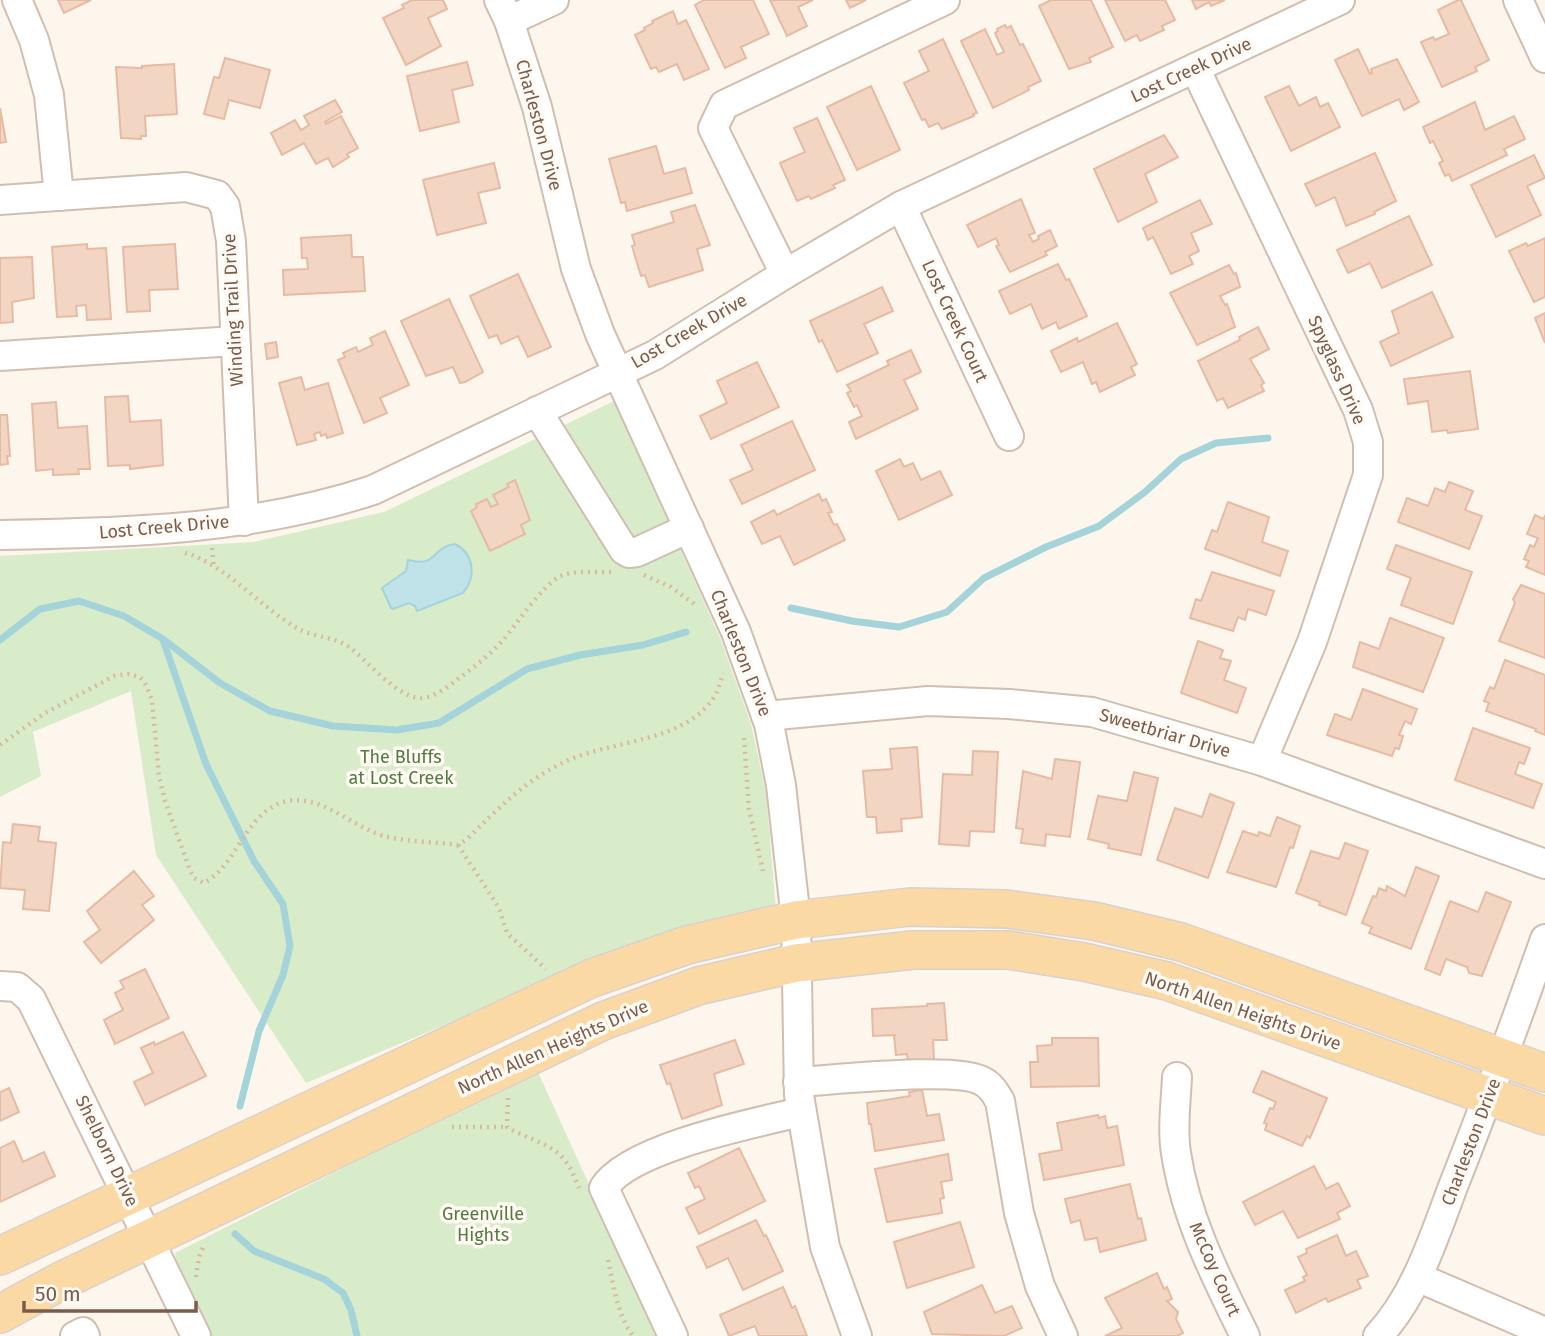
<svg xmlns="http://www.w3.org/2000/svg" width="1545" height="1336" viewBox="0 0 1545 1336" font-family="'Fira Sans',sans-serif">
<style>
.green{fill:#d8ecc9}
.water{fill:#bfe3e8;stroke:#a5d3da;stroke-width:2}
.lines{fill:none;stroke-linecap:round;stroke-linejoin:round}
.stream{stroke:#a5d3da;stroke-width:7}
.building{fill:#f3d5c3;stroke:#e6bba3;stroke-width:2}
.minor-casing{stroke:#d1beb0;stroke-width:32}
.major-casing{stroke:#dad1cd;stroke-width:40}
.path{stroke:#d9b8a5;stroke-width:4.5;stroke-dasharray:2 5;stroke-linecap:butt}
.minor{stroke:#fff;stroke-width:28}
.major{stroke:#fbd9a5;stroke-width:37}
.labels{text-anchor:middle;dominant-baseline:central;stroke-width:7;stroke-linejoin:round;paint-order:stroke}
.street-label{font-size:18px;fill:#7a5c4d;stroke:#fffaf3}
.park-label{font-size:18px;fill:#537a41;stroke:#fffaf3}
</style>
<rect width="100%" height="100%" fill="#fdf6ec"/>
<g class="green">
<polygon points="614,401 721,640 751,724 766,792 776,909 586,966 306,1083 156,855 131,691 33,732 41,776 0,797 0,556 254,542 384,512"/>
<polygon points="537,1070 658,1336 209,1336 178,1270 175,1253"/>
</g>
<path class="water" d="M455,544C474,554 477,577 463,593L417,611L415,606L409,603L393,609L391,608L382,588L406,571L408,560C438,568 431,547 455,544Z"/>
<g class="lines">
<g class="stream">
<polyline points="791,608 852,621 899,627 947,612 984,578 1046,547 1099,526 1145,492 1181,459 1216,443 1268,438"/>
<polyline points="0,640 40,609 79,601 124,616 163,639 220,683 270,711 333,726 397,730 439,723 527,669 580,655 643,645 686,632"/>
<polyline points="163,640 206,764 254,861 283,904 290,946 283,975 259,1031 240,1106"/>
<polyline points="235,1234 254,1251 324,1279 343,1293 351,1310 357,1336"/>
</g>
</g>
<g class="building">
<polygon points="58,0 91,0 64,13"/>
<polygon points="412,0 443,0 447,9 428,18 441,46 406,65 383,18 404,8 402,5"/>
<polygon points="753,0 769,34 741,47 746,58 725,68 695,5 704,0"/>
<polygon points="770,0 813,0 798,7 807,26 787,36"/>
<polygon points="846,0 866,0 850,8"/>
<polygon points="1051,0 1091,0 1113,47 1089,58 1091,62 1069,69 1039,6"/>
<polygon points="1105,0 1165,0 1175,20 1162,26 1164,30 1140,41 1137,35 1125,41"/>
<polygon points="1192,0 1225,0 1211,6 1209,2 1196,9"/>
<polygon points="1458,0 1461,0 1489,60 1475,67 1477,71 1442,87 1421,42 1433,37 1435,40 1449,34 1438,10"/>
<polygon points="673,11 678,24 686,20 709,69 684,80 677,64 659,72 656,67 651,69 635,35 645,30 644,28 653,23 652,21"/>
<polygon points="1005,25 1007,28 1011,26 1020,45 1023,44 1041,81 1028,87 1029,90 993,108 961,41 985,29 997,55 1004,52 995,33 998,31 997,29"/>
<polygon points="943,39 977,113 973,114 974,116 942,129 938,123 929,127 925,119 922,120 904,83 929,71 919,51"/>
<polygon points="1358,49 1370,74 1372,73 1371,69 1397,59 1419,102 1404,110 1399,99 1362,116 1335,60"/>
<polygon points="225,58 270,70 260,108 229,100 224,119 204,114 214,77 219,78"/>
<polygon points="467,62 473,85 452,90 459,122 420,131 407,76"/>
<polygon points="174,64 177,114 145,116 146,136 141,136 141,139 121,138 116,67 142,68 142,66"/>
<polygon points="871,86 900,150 857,170 827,107"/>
<polygon points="1289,86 1299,106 1316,97 1320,107 1328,103 1340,127 1291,151 1265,97"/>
<polygon points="335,100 342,112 325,122 326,124 341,116 358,148 347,154 349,157 333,167 328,158 316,164 304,143 282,155 271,133 295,120 301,130 309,125 304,116"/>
<polygon points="1475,102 1485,130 1514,116 1525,139 1504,149 1507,155 1452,181 1449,174 1445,176 1439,163 1443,161 1433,141 1430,143 1423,127"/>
<polygon points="0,108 6,142 0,143"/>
<polygon points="817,118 845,180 833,185 835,188 811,199 809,196 797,201 780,163 805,152 794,128"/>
<polygon points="1164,135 1178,157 1145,174 1157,202 1118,222 1094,169"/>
<polygon points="656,146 664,174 685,168 692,193 627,211 625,202 621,203 609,159"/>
<polygon points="1375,153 1396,201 1374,212 1375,214 1346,226 1335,197 1316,206 1305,184"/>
<polygon points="1534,155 1545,178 1527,186 1541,215 1496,237 1471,185"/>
<polygon points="494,163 500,188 478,193 486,223 437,235 423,180"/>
<polygon points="1021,199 1035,233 1029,235 1033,242 1039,239 1038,236 1050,230 1057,246 1045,252 1047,255 1010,272 996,246 999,245 996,238 978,247 967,225"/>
<polygon points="1200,200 1212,224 1191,233 1199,251 1189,256 1193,264 1171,274 1153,237 1148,240 1143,228"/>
<polygon points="695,205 710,245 697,249 703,270 649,287 645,275 641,276 632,246 635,245 632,235 674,222 671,212"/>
<polygon points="1409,216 1432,265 1382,288 1370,263 1348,273 1337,250"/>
<polygon points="351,235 352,257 363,257 365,291 284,295 283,270 308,269 307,258 302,258 301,238"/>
<polygon points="1545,238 1545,297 1534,302 1509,251 1526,243 1528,246"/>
<polygon points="87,244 87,249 106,248 111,319 87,320 86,305 76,306 77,316 57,317 52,247"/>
<polygon points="175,244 178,289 149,290 150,311 127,312 123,247"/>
<polygon points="32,257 34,298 12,302 13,322 0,323 0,258"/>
<polygon points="1058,264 1066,280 1069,279 1087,316 1059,329 1056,322 1042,329 1031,304 1010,314 999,291"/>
<polygon points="1229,265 1234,274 1236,273 1240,287 1220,296 1225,305 1227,304 1235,327 1197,345 1170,293"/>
<polygon points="518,274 551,347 528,357 518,336 501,344 497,335 489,338 470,296"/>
<polygon points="882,287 893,311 864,324 878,353 837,372 822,340 819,342 810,321"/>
<polygon points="1432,292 1453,337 1391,366 1380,342 1399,333 1392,311"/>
<polygon points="449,299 483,372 465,382 460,383 453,367 426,376 401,321"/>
<polygon points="1545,313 1545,343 1535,318"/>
<polygon points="1117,323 1137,364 1131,367 1135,375 1100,392 1096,382 1092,384 1083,362 1061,372 1051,351 1077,338 1078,342"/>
<polygon points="1258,327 1269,349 1250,359 1264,383 1261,385 1264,391 1228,408 1223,398 1217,401 1198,361 1240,340 1239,337"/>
<polygon points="385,331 409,385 380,398 387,413 364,423 338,360 345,357 343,353 356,347 358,352 373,345 370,338"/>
<polygon points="276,342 278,357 267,359 265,344"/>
<polygon points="911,350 921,372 904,380 918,409 856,439 849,422 862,416 857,405 854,407 847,393 851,391 847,385 889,365 887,361"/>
<polygon points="757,362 779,407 711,439 700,416 727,403 717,381"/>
<polygon points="1470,371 1478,429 1448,433 1447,430 1432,432 1428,401 1408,404 1404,379"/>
<polygon points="301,377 305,390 328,383 343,433 327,438 326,434 321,436 320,432 314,434 316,440 297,445 279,383"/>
<polygon points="128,396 130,422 161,420 163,465 130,469 130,465 108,466 105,397"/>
<polygon points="56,402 58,428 87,426 90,469 78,469 79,474 53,475 53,469 36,471 32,404"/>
<polygon points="0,415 7,415 10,456 7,456 8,464 0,465"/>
<polygon points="792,421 815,470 742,504 730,480 753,470 741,445"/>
<polygon points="900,459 904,467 913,463 921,480 940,471 952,495 899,520 876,471"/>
<polygon points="515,480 530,520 521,525 525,534 490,551 471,511 477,507 476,504 487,499 491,507 498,504 493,495 509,487 507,484"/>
<polygon points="1449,482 1473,491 1465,510 1482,516 1469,549 1398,522 1407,498 1428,506 1435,488 1445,492"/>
<polygon points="819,494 822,501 826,499 832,512 828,513 834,525 837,524 845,540 794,565 780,536 762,544 751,522 774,510 777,515"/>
<polygon points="1228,502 1269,517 1262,542 1288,551 1280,576 1205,549 1212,530 1217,532"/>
<polygon points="1535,515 1543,519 1545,516 1545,575 1526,567 1529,561 1524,559 1530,545 1534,547 1538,538 1527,534"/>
<polygon points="1396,545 1472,572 1453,624 1401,605 1411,578 1387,569"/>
<polygon points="1212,572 1274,591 1266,615 1248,609 1245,620 1238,617 1233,631 1190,618 1196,599 1201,601"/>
<polygon points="1521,585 1545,594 1545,658 1499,641 1515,603 1513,599"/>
<polygon points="1390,618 1444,638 1423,692 1353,667 1360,642 1379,649"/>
<polygon points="1198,641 1223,650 1220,658 1231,661 1224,680 1246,688 1237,713 1181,693"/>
<polygon points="1505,660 1545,675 1545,735 1535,731 1536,729 1486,711 1489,703 1484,701 1490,687 1494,689"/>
<polygon points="1363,689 1417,709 1411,724 1405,721 1399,735 1403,736 1399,749 1395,748 1392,756 1327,735 1335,714 1351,720"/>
<polygon points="1473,728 1530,748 1524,764 1519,762 1515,774 1542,784 1533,808 1455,780"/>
<polygon points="917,747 922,817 901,819 902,831 877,833 876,817 867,817 863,771 892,769 890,749"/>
<polygon points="973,751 998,752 994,832 970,831 969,846 939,844 943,774 972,775"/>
<polygon points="1055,759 1080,762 1070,837 1046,834 1045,846 1021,843 1023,829 1016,828 1023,771 1052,779"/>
<polygon points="1134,772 1158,778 1141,855 1108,848 1109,844 1088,839 1098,796 1127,801"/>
<polygon points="1210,794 1234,803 1208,878 1157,860 1175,808 1202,817"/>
<polygon points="1277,817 1300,826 1293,848 1290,847 1276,887 1227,872 1243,831 1258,836 1259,832 1270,836"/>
<polygon points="13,824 40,827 38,841 56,843 49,911 23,909 25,890 0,888 3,842 11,843"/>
<polygon points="1345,843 1368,851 1346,915 1319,905 1320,902 1296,893 1311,851 1339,859"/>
<polygon points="1416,867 1439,876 1411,949 1369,933 1372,927 1362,923 1373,896 1376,897 1379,888 1386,891 1387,886 1405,896"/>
<polygon points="134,871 154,896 142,905 154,920 101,963 84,942 100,930 87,911"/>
<polygon points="1486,892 1511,902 1482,976 1469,973 1467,967 1446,959 1440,975 1425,969 1450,901 1478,912"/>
<polygon points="145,969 169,1018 115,1044 104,1020 123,1010 115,993 124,988 120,981"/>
<polygon points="944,1003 947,1040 933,1040 934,1060 908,1062 907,1054 896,1055 894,1036 896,1035 873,1036 872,1009 927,1006 927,1004"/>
<polygon points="183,1032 206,1076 145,1105 134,1082 153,1073 141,1048 154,1042 155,1045"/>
<polygon points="1052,1038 1098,1038 1099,1086 1031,1087 1030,1062 1038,1062 1037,1046 1052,1045"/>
<polygon points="735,1040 744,1064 714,1074 722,1105 682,1119 670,1083 667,1084 660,1065"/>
<polygon points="1262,1071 1327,1098 1310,1138 1307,1136 1302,1146 1265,1130 1267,1124 1264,1123 1270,1108 1273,1109 1276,1102 1253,1092"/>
<polygon points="9,1088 19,1112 0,1121 0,1092"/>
<polygon points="922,1090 927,1116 939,1114 944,1140 875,1151 871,1124 869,1124 867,1103 910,1096 909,1092"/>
<polygon points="1098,1115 1099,1118 1105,1116 1107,1128 1117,1126 1124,1165 1044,1180 1039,1154 1062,1150 1057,1123"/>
<polygon points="14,1141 23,1162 44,1152 55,1176 0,1202 0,1148"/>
<polygon points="739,1148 765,1201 699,1234 686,1208 705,1199 699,1186 695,1188 688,1173"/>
<polygon points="948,1154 952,1180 941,1182 944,1198 940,1199 942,1213 887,1222 875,1169"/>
<polygon points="1314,1166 1326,1189 1338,1183 1350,1206 1337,1213 1340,1219 1298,1238 1283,1211 1255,1225 1243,1202"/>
<polygon points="1130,1184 1138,1219 1141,1218 1146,1240 1100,1252 1097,1238 1085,1240 1080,1220 1071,1223 1065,1199"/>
<polygon points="756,1220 764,1236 766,1235 783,1271 743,1290 728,1258 707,1268 697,1247"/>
<polygon points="960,1222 974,1267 907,1288 894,1242"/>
<polygon points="1337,1235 1346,1256 1356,1251 1368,1276 1357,1280 1361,1288 1328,1302 1326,1298 1296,1313 1285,1290 1305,1281 1303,1277 1307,1275 1298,1257 1307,1253 1306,1249"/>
<polygon points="1157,1273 1164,1289 1167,1287 1172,1299 1167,1301 1178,1312 1176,1319 1183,1333 1177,1336 1105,1336 1122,1328 1105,1298"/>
<polygon points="982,1285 995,1313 1012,1306 1022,1328 1004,1336 932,1334 924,1312"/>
<polygon points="783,1287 792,1308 795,1306 807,1336 759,1336 755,1326 729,1336 720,1315"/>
</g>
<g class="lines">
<defs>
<g id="minor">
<polyline points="17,0 34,40 49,95 59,196"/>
<polyline points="499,0 509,21 537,107 576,269 600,334 736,632 769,724 781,785 796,920 799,1095 825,1247 857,1336"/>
<polyline points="1518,0 1545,58"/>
<polyline points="509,21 554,0"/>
<polyline points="1195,68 1358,410 1368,442 1368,475 1312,642 1262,761"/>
<polyline points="0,200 186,187 217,195 225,206 231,241 244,521"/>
<polyline points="901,206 1009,436"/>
<polyline points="785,274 713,128 724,105 945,0"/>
<polyline points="0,356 235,341"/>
<polyline points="537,411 624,550 629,553 637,552 689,528"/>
<path d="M0,535C126,533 253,530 373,490L655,355L785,274L901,206L1340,0"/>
<polyline points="766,716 928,701 1009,704 1092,712 1262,761 1545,864"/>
<polyline points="0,986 17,987 31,999 196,1336"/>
<path d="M1177,1077C1176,1101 1172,1129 1176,1153C1186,1219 1216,1277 1245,1336"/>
<path d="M798,1082C833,1080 957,1066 982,1081C991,1085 995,1093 1000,1101L1019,1213L1040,1286L1063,1336"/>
<polyline points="1417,1277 1545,1332"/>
<polyline points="75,1336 83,1332 85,1336"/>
<path d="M673,1336L604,1188C628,1148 754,1123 801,1112"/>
<path d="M1378,1336C1417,1294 1434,1236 1454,1184C1486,1103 1516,1022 1545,939"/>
</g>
<g id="major">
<polyline points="0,1256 592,978 687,945 796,920 910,907 1006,909 1094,921 1181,942 1545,1073"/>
<polyline points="0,1314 61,1281 603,1021 698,986 796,963 913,950 1008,950 1084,962 1167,981 1545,1116"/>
</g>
</defs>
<use href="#minor" class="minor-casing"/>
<use href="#major" class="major-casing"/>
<g class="path">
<polyline points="212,548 214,567"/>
<path d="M185,553C224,563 263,610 299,629C314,637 335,637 349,647C367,660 397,698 421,698C429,698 440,692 446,688C466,673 486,659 503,640C517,624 540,588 559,577C574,569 595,573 611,572"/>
<polyline points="644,575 671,587 697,606"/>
<polyline points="744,738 749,809 763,871"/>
<path d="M0,745L45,713L114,676L128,674L140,677L146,685L152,700L159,776L165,801L190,870L194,878L204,883C234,867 243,824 272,807C313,783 351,829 388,837C410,842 435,842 458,845L466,840C498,809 522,783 562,763C610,739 687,744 716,694C719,688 721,680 723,673"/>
<polyline points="458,845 499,908 507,933 546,969"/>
<path d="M508,1098L507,1127C526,1139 553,1143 566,1162C572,1169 575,1179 579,1188"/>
<polyline points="452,1127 507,1127"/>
<path d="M608,1260C614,1287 617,1314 633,1336"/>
<polyline points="196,1277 199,1257 204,1245"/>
</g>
<use href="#minor" class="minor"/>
<use href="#major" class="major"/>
</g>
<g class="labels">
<g class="street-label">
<text transform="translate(1191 70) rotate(-25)">Lost Creek Drive</text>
<text transform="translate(539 125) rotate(75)">Charleston Drive</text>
<text transform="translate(233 310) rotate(-93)">Winding Trail Drive</text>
<text transform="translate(955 321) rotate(65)">Lost Creek Court</text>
<text transform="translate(689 331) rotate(-30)">Lost Creek Drive</text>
<text transform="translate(1337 370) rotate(66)">Spyglass Drive</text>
<text transform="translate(164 527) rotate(-5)">Lost Creek Drive</text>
<text transform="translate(741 653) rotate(68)">Charleston Drive</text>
<text transform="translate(1165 733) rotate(16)">Sweetbriar Drive</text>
<text transform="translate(1243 1011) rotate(19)">North Allen Heights Drive</text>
<text transform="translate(553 1047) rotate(-24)">North Allen Heights Drive</text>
<text transform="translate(1471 1142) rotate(-69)">Charleston Drive</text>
<text transform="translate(107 1151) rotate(64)">Shelborn Drive</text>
<text transform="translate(1215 1269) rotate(66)">McCoy Court</text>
</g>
<g class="park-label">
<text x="401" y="757">The Bluffs<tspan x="401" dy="21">at Lost Creek</tspan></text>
<text x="483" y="1214">Greenville<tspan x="483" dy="21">Hights</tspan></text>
</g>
</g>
<path d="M24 1301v10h172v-10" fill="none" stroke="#7a5c4d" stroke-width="3.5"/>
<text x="35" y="1301" font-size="21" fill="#7a5c4d" stroke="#fffaf3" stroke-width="5" paint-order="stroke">50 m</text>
</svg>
